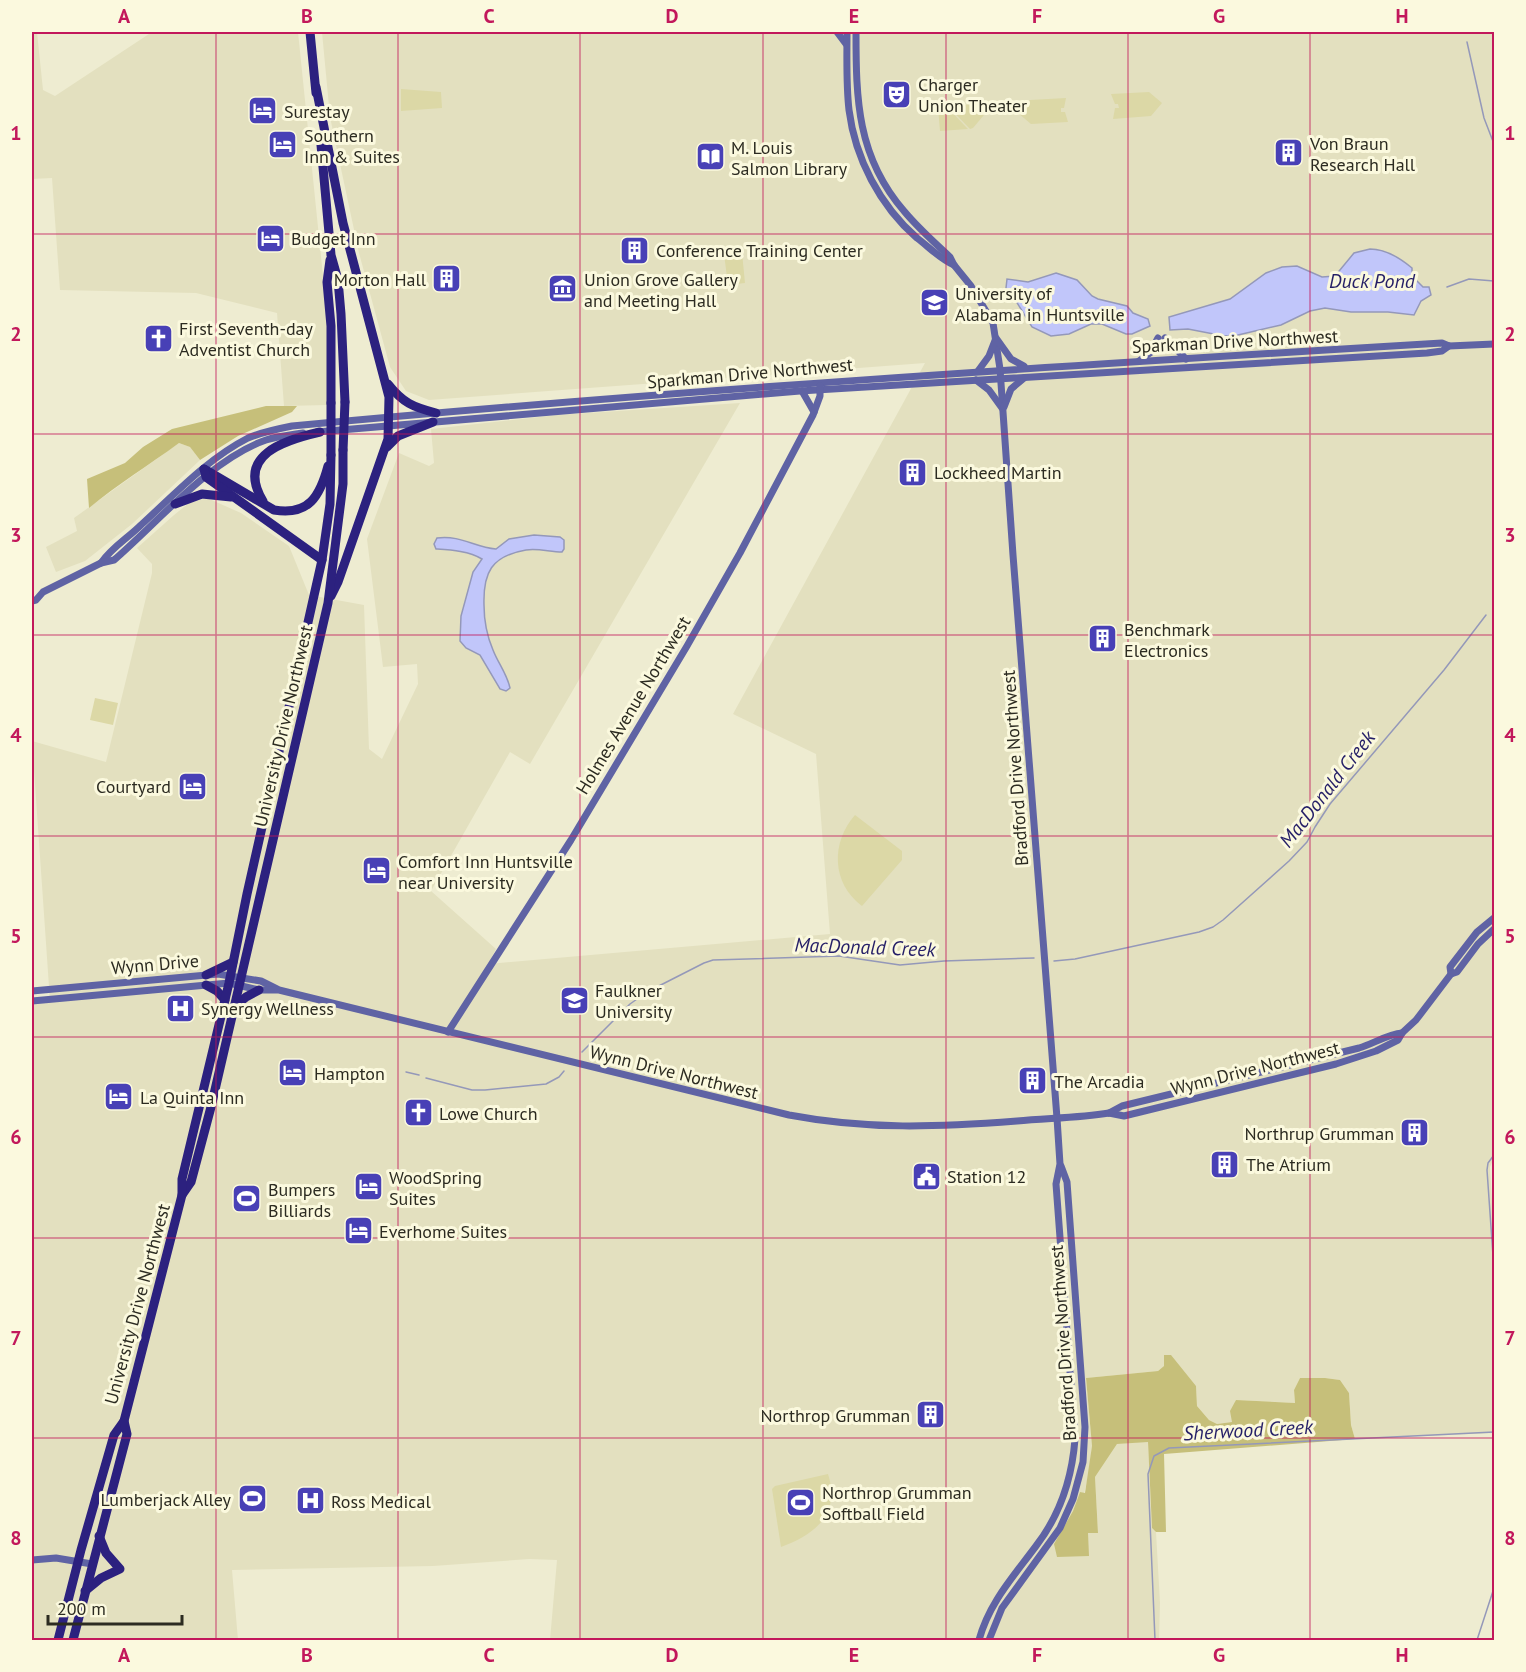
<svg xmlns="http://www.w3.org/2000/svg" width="1526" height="1672" viewBox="0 0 1526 1672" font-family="'PT Sans',sans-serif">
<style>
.built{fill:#e3e0bf}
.green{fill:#dcd8a6}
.forest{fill:#c6bf7a}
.water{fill:#c1c6fa;stroke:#9498b9;stroke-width:1.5}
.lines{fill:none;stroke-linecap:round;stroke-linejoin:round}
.stream{stroke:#9498b9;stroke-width:1.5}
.secondary{stroke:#5f63a4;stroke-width:7}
.highway{stroke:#2c217f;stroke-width:9}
.highway-bridge{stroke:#2c217f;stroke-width:9}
.grid{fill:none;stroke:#c2185b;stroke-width:1.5;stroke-opacity:0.55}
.labels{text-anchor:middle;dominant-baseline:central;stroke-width:6;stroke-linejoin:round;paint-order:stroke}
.poi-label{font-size:18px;fill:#2c2b21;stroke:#fbf9de;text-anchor:start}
.street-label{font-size:18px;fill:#2c2b21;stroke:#fbf9de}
.water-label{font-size:20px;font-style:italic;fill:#251f67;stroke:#fbf9de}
.neatline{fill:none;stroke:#c2185b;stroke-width:2}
.grid-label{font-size:20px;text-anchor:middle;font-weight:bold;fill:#c2185b}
</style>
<rect width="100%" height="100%" fill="#eeecd1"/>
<g class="built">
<polygon points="32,32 37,32 43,90 55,96 152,32 298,32 327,315 327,405 284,406 277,313 196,293 60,290 52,178 32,179"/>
<polygon points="322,32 1494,32 1494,1158 1490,1167 1494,1237 1494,1433 1355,1439 1351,1425 1349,1393 1340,1380 1325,1378 1300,1378 1294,1390 1295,1403 1236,1400 1232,1422 1217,1424 1209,1420 1197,1406 1196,1386 1164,1366 1158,1371 1086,1378 1092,1446 1089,1473 1084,1494 1080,1492 1073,1511 1063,1529 1088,1533 1098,1532 1095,1477 1117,1444 1148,1441 1152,1528 1156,1532 1160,1603 1159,1640 550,1640 557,1560 529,1559 433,1566 232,1570 238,1640 32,1640 32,1004 50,1001 32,741 106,762 152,573 152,564 137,548 174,515 189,503 207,498 241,513 289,546 309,595 364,605 369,749 382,759 418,684 417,664 383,667 367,539 399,453 429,466 434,463 431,429 557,415 740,403 530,764 510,752 431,891 496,949 488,964 830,934 816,754 733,714 925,363 429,400 406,391 390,367 359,253 330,117"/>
<polygon points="179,443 190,447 200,460 132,524 85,561 56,572 46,547 77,531 74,518"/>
</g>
<g class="green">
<polygon points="401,89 441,92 442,108 401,111"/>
<polygon points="1149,92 1162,103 1151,116 1113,119 1115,108 1119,108 1118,104 1115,104 1111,94"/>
<polygon points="1066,98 1064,108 1061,108 1061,112 1065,112 1068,122 1031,124 1018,113 1030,100"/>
<polygon points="994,103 973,128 970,129 948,106"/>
<polygon points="946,106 968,129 940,131 938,107"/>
<polygon points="742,252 745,283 728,285 724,254"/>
<polygon points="95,698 118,703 113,725 90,720"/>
<path d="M855,815L902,851V860L862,906C831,883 831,842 855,815Z"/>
<path d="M828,1474C841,1513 815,1535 781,1547L772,1489L775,1486Z"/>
</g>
<g class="forest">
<path d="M266,406H297L292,412L238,436L200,460L190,447L179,443C149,465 118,484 89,508L87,479L125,463L143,447L172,429Z"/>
<polygon points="1164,1355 1171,1355 1196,1386 1197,1406 1209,1420 1217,1424 1232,1422 1230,1411 1236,1400 1295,1403 1294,1390 1300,1378 1325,1378 1340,1380 1349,1393 1351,1425 1355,1439 1164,1454 1166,1532 1156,1532 1152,1528 1148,1442 1117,1444 1095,1477 1098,1533 1088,1533 1089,1556 1057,1557 1054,1544 1073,1511 1080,1492 1085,1493 1092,1446 1086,1378 1158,1371 1164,1366"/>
</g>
<g class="water">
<path d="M1370,249C1386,249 1400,258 1412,268V276L1423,287H1429L1431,295L1421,301L1414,315L1388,312H1351L1325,308L1310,311L1281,325L1238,335L1224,336L1188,329L1170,330L1169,317L1230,299L1266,273L1282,267L1297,266L1322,277L1335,276L1354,253Z"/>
<polygon points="1056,273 1077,280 1092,296 1098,299 1127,306 1133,313 1148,319 1150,326 1132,334 1126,334 1102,324 1091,324 1069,334 1051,336 1032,327 1016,301 1005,297 1007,279 1028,282"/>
<path d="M534,535L560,537L564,540V549L562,552C550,552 538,548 526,550C491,556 483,573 484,605C484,620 487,636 493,650C498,663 507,674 510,688L506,691L500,689L480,655L466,648L460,641L461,616L473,572L482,559C469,551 451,550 436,549L434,544L437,538C461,535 474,547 496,549L509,539Z"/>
</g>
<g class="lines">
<g class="stream">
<polyline points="1467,42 1484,118 1494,144"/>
<polyline points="1447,287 1469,279 1494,281"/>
<polyline points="1054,961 1075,959 1199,932 1213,927 1223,920 1289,861 1307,842 1315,827 1330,804 1444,670 1486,615"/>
<polyline points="582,1052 630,1004 647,992 704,963 713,960 839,956 900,965 944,961 1034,958"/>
<polyline points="406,1072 419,1075"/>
<polyline points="426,1078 472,1090 485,1090 546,1084 559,1077 564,1071"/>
<polyline points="1494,1155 1488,1163 1487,1170 1494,1270"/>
<polyline points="1155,1640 1148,1474 1154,1456 1169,1448 1494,1432"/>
<polyline points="1477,1640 1494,1588"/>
</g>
<g class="secondary">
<polyline points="837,32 846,44"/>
<path d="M847,32C847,58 846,84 849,110C855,158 880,206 917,238C929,247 940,259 954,265"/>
<path d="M856,32C856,99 857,157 904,211C918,228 934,242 950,257L954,265L971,286L993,323L1000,369L1013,555L1057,1118L1060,1164L1056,1184L1075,1439C1072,1478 1060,1515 1036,1546C1013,1577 989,1603 979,1640"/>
<polyline points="1165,338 1186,359"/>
<polyline points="1139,361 1150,353 1158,338"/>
<polyline points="978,371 989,356 996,338 1011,359 1024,366"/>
<polyline points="976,380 989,390 1002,408"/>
<polyline points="802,391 814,412"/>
<polyline points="1004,407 1011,389 1024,378"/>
<polyline points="317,432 800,391 1427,353 1442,351 1449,346"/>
<path d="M101,563C112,547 128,538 141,525C174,495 207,459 248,438C262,432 277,429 292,426C675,390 1059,366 1442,343L1449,346L1494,344"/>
<path d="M32,601L36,600L43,592L101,563L114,560C158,522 211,459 266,440C278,436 290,435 303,433"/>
<polyline points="1451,974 1450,967 1477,932 1494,918"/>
<polyline points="32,991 218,974 261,981 277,989"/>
<path d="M32,1001L229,983L259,990H279L789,1115C868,1130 937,1127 1017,1121C1048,1118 1078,1118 1109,1113L1124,1116L1336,1064L1376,1051L1398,1040L1402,1033L1416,1020L1451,974L1457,972L1478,944L1494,929"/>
<polyline points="448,1032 571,840 687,646 740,553 813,415 820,396 820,386"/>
<path d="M1109,1113L1122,1106L1359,1048C1373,1044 1388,1034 1402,1033"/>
<polyline points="32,1560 56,1558 92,1564"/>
<polyline points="989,1640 1002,1608 1060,1528 1073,1499 1083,1462 1085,1427 1067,1182 1061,1166"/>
</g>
<g class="highway">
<polyline points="310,32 316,93"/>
<polyline points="316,87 343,223 389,397 388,439 338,582 331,596"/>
<polyline points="321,145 331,255 338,280 341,314 345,402"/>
<polyline points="330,260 327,282 331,326 331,403"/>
<path d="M388,384C403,403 413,407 436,413"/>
<polyline points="387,447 398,436 433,422"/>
<path d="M204,469L274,510C309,516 320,496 328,466"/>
<polyline points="204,469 206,477 322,560"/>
<path d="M263,501C235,455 285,440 320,432"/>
<polyline points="175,504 202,494 231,497"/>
<polyline points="206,975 233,962"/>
<polyline points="206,985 217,991 225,1000"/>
<polyline points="235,1006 246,997 259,990"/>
<polyline points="182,1195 191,1182 211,1107 328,603 343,484 343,450"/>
<polyline points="85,1591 101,1578 120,1569 106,1553 99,1536"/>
<polyline points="58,1640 81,1550 114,1435 124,1421 182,1195 182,1179 229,983 247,894 322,560 330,504 331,455"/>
<polyline points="73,1640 127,1434 124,1421"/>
</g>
<g class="highway-bridge">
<polyline points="331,403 331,455"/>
<polyline points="343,450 345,402"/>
</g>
</g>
<path class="grid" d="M216,32V1640M398,32V1640M580,32V1640M763,32V1640M946,32V1640M1128,32V1640M1310,32V1640M32,234H1494M32,434H1494M32,635H1494M32,836H1494M32,1037H1494M32,1238H1494M32,1438H1494"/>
<defs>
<symbol id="theatre-square" viewBox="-11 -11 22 22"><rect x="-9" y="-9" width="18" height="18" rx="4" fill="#4840b6" stroke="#fbf9de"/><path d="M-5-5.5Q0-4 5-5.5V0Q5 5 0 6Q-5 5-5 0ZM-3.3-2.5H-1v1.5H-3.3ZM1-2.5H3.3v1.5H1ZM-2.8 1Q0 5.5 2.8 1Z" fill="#fff"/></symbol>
<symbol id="hotel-square" viewBox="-11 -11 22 22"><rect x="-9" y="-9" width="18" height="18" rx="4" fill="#4840b6" stroke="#fbf9de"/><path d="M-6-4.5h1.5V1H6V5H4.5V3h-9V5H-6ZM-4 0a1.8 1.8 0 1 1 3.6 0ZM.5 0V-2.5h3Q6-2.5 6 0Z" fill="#fff"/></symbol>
<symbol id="building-square" viewBox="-11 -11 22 22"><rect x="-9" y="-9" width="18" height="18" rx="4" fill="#4840b6" stroke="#fbf9de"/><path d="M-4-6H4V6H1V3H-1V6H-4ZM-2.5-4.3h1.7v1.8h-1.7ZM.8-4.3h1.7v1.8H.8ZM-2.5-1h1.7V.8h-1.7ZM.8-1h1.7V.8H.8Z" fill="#fff"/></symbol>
<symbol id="library-square" viewBox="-11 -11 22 22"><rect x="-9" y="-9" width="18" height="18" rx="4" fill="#4840b6" stroke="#fbf9de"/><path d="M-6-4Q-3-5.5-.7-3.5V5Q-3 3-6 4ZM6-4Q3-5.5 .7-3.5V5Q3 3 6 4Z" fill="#fff"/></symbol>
<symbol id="museum-square" viewBox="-11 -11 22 22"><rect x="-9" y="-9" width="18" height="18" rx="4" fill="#4840b6" stroke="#fbf9de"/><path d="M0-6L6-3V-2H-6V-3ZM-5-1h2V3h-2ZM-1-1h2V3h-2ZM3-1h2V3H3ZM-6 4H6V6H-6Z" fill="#fff"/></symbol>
<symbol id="university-square" viewBox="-11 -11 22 22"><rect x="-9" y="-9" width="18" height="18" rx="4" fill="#4840b6" stroke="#fbf9de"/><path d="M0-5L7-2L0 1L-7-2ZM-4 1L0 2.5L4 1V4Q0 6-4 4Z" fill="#fff"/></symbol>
<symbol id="church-square" viewBox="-11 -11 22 22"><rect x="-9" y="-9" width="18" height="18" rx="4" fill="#4840b6" stroke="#fbf9de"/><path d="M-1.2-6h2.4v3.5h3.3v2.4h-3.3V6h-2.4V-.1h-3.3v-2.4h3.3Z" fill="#fff"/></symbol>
<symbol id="hospital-square" viewBox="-11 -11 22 22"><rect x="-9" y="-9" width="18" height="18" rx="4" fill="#4840b6" stroke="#fbf9de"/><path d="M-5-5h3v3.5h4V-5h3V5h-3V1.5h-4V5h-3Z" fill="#fff"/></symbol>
<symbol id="civic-square" viewBox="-11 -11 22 22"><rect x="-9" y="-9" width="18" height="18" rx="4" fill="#4840b6" stroke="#fbf9de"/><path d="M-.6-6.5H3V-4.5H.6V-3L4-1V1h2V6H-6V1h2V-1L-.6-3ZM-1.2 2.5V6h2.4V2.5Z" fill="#fff"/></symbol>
<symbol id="stadium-square" viewBox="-11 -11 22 22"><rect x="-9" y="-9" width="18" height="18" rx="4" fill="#4840b6" stroke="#fbf9de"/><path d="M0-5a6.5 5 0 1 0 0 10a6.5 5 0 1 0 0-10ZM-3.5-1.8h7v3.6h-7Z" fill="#fff"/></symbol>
</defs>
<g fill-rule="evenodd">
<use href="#theatre-square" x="880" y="78" width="33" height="33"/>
<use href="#hotel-square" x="246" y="94" width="33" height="33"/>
<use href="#hotel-square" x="266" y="128" width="33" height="33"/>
<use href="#building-square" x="1272" y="136" width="33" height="33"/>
<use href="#library-square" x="694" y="140" width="33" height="33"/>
<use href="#hotel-square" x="254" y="222" width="33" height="33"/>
<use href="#building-square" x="618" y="234" width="33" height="33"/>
<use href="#building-square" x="430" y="262" width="33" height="33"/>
<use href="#museum-square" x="546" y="272" width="33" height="33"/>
<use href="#university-square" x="918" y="286" width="33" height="33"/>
<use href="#church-square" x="142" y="322" width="33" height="33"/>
<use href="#building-square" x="896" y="456" width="33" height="33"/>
<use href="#building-square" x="1086" y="622" width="33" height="33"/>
<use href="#hotel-square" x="176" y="770" width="33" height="33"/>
<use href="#hotel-square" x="360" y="854" width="33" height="33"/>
<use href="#university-square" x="558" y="984" width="33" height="33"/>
<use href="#hospital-square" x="164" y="992" width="33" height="33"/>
<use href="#hotel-square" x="276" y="1056" width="33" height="33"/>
<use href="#building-square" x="1016" y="1064" width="33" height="33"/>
<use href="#hotel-square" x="102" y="1080" width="33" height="33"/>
<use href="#church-square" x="402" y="1096" width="33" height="33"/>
<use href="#building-square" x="1398" y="1116" width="33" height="33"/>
<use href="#building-square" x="1208" y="1148" width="33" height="33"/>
<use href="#civic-square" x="910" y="1160" width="33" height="33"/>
<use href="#hotel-square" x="352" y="1170" width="33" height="33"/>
<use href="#stadium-square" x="230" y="1182" width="33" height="33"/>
<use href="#hotel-square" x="342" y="1214" width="33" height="33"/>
<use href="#building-square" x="914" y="1398" width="33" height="33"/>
<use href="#stadium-square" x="236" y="1482" width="33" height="33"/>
<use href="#hospital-square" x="294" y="1484" width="33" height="33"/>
<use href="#stadium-square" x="784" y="1486" width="33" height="33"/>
</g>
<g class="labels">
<g class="poi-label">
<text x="918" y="84">Charger<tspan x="918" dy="21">Union Theater</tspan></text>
<text x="284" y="111">Surestay</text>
<text x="304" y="135">Southern<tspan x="304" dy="21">Inn &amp; Suites</tspan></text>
<text x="1310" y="143">Von Braun<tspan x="1310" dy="21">Research Hall</tspan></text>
<text x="731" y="147">M. Louis<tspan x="731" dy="21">Salmon Library</tspan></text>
<text x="291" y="238">Budget Inn</text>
<text x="656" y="250">Conference Training Center</text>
<text x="426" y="279" text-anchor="end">Morton Hall</text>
<text x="584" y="279">Union Grove Gallery<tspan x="584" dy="21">and Meeting Hall</tspan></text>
<text x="955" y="293">University of<tspan x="955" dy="21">Alabama in Huntsville</tspan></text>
<text x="179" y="328">First Seventh-day<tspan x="179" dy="21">Adventist Church</tspan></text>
<text x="934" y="472">Lockheed Martin</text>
<text x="1124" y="629">Benchmark<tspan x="1124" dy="21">Electronics</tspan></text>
<text x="171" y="786" text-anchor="end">Courtyard</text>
<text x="398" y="861">Comfort Inn Huntsville<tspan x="398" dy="21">near University</tspan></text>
<text x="595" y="990">Faulkner<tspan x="595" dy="21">University</tspan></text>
<text x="201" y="1008">Synergy Wellness</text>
<text x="314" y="1073">Hampton</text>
<text x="1054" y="1081">The Arcadia</text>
<text x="140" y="1097">La Quinta Inn</text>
<text x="439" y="1113">Lowe Church</text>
<text x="1394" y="1133" text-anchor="end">Northrup Grumman</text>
<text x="1246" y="1164">The Atrium</text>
<text x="947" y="1176">Station 12</text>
<text x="389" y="1177">WoodSpring<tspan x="389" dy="21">Suites</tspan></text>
<text x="268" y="1189">Bumpers<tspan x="268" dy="21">Billiards</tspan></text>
<text x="379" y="1231">Everhome Suites</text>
<text x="910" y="1415" text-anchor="end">Northrop Grumman</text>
<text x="822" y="1492">Northrop Grumman<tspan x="822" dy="21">Softball Field</tspan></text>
<text x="231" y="1499" text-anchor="end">Lumberjack Alley</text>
<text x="331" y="1501">Ross Medical</text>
</g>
<g class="street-label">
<text transform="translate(1235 341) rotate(-3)">Sparkman Drive Northwest</text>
<text transform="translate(750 373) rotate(-5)">Sparkman Drive Northwest</text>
<text transform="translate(633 705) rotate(-59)">Holmes Avenue Northwest</text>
<text transform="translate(283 726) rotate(-77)">University Drive Northwest</text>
<text transform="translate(1015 768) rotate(-94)">Bradford Drive Northwest</text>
<text transform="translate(155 964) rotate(-5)">Wynn Drive</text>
<text transform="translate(1255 1068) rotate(-14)">Wynn Drive Northwest</text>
<text transform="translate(674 1072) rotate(14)">Wynn Drive Northwest</text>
<text transform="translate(137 1304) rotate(-75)">University Drive Northwest</text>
<text transform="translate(1063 1343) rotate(-94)">Bradford Drive Northwest</text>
</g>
<g class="water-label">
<text x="1372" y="281">Duck Pond</text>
<text transform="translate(1327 789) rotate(-52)">MacDonald Creek</text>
<text transform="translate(865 947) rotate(2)">MacDonald Creek</text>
<text transform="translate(1248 1430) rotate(-3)">Sherwood Creek</text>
</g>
</g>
<rect width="1526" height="1672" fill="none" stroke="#fbf9de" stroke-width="66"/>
<path d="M48 1615v9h134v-9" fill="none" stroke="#2c2b21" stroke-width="3"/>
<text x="57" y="1615" font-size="18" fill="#2c2b21" stroke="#fbf9de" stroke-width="4.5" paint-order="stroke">200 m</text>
<rect x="33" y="33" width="1460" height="1606" class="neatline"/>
<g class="grid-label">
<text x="124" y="23">A</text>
<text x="307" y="23">B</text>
<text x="489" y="23">C</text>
<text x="672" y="23">D</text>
<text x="854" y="23">E</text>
<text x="1037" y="23">F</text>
<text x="1219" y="23">G</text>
<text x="1402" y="23">H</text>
<text x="16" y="140">1</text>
<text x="1510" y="140">1</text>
<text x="16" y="341">2</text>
<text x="1510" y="341">2</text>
<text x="16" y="542">3</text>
<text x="1510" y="542">3</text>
<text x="16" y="742">4</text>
<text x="1510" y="742">4</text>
<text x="16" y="943">5</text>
<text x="1510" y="943">5</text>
<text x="16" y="1144">6</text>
<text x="1510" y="1144">6</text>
<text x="16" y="1345">7</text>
<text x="1510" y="1345">7</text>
<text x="16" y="1545">8</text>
<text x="1510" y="1545">8</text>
<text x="124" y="1662">A</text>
<text x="307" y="1662">B</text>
<text x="489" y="1662">C</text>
<text x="672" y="1662">D</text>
<text x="854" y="1662">E</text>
<text x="1037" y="1662">F</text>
<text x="1219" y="1662">G</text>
<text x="1402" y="1662">H</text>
</g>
</svg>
